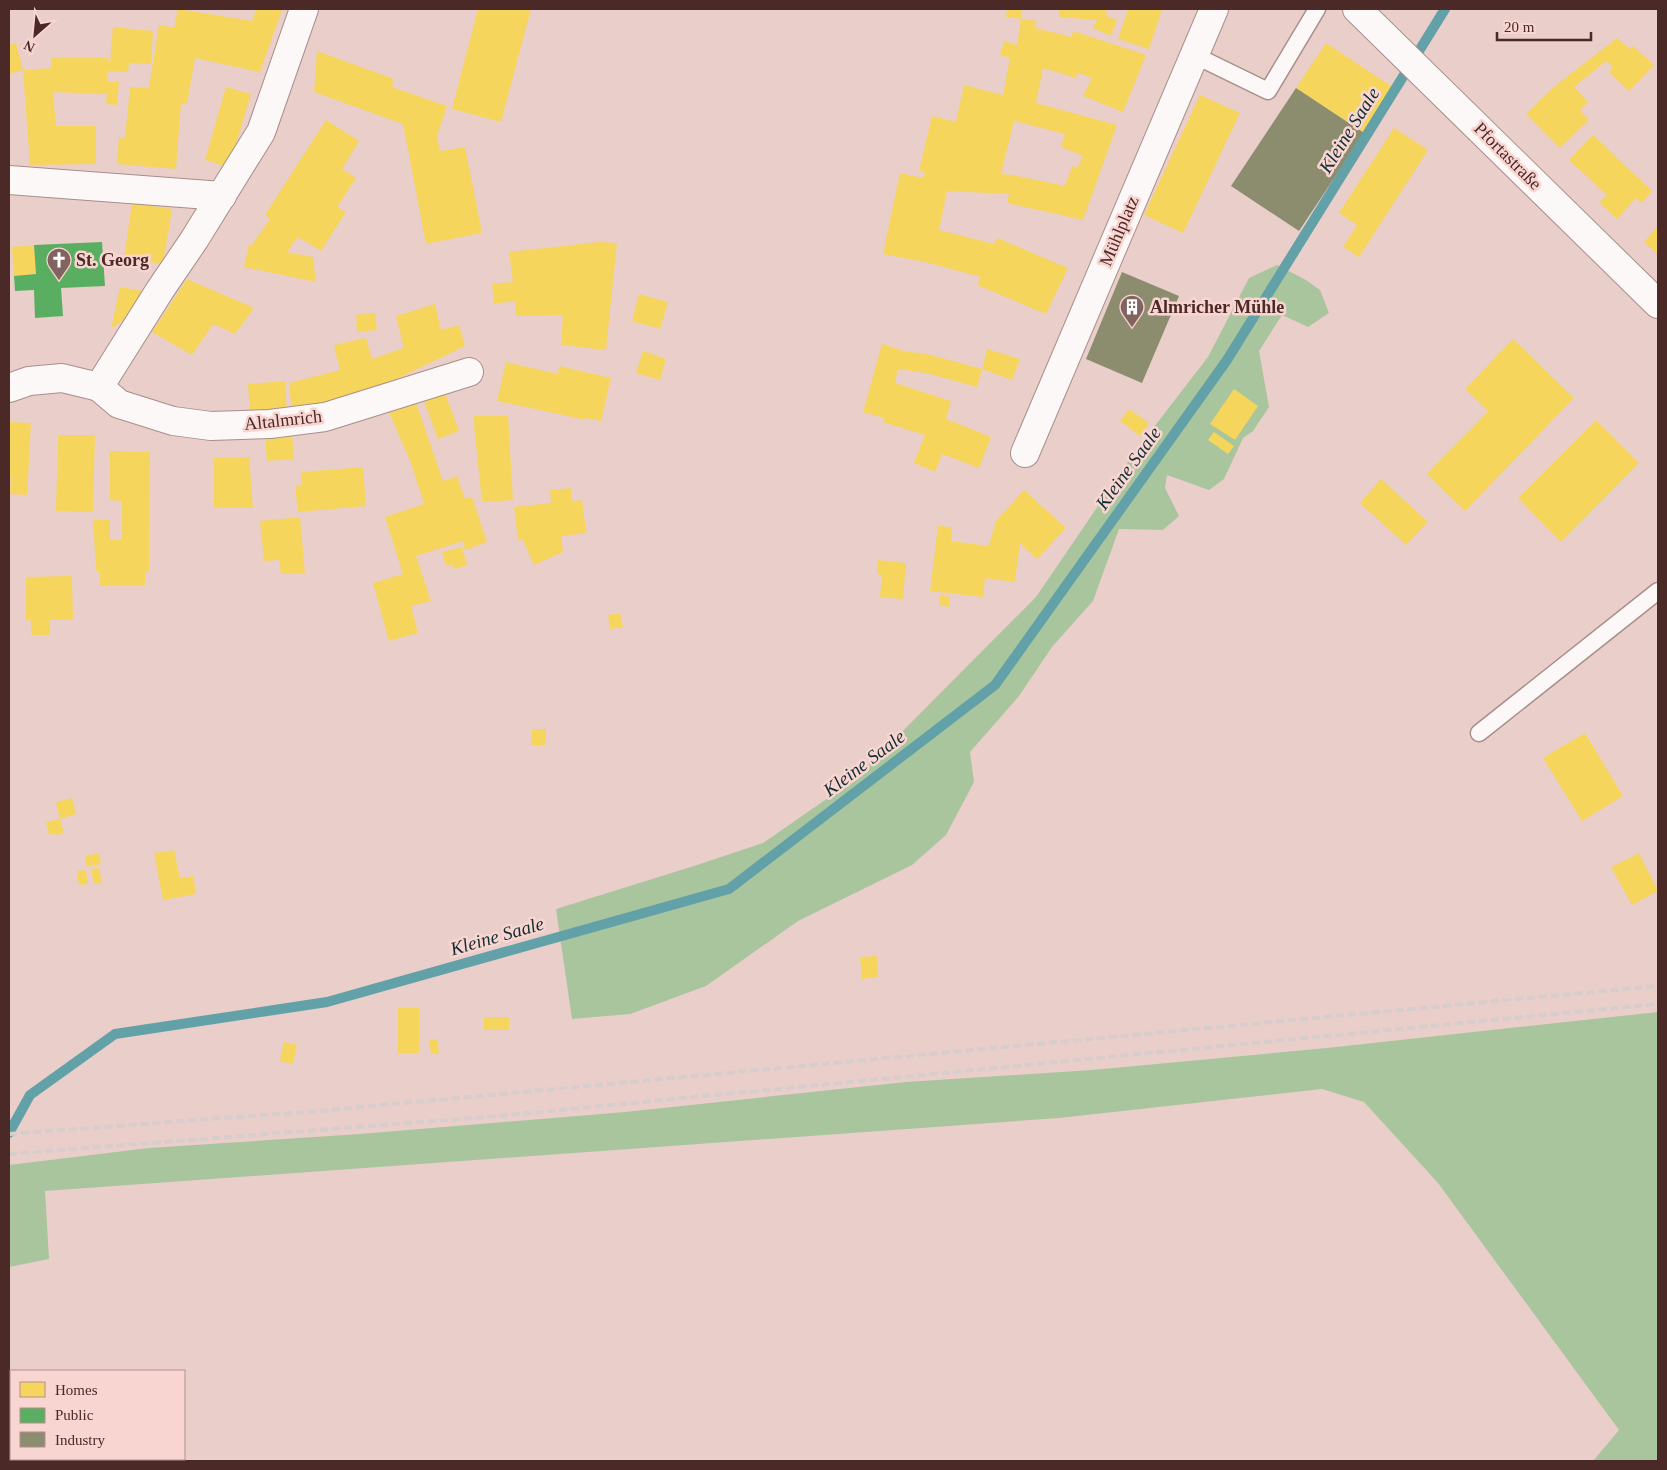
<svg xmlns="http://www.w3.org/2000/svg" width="1667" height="1470" viewBox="0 0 1667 1470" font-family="'Times New Roman',serif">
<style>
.green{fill:#a9c59d}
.homes{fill:#f6d55c;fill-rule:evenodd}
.public{fill:#5aae61}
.industry{fill:#8c8c6e}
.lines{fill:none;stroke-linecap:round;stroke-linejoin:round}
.stream{stroke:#63a1a8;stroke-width:10}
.lane-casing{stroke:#a88e8b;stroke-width:19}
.street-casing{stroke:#a88e8b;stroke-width:30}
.primary-casing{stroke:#a88e8b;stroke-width:30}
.lane{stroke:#fcf8f7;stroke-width:16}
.street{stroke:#fcf8f7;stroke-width:28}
.primary{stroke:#fcf8f7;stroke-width:28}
.rail{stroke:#d6cdcc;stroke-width:4;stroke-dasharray:8 4;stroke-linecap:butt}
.labels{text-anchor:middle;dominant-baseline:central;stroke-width:5;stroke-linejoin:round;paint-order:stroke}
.street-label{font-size:18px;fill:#4a2926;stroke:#f9d5d1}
.poi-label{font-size:18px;font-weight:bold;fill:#4a2926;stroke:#f9d5d1;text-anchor:start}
.water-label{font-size:19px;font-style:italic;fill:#102e32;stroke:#f9d5d1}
</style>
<rect width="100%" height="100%" fill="#eaceca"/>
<g class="green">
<polygon points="1277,265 1306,280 1320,290 1329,313 1308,327 1282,315 1259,351 1269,407 1253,431 1243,438 1224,479 1209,490 1167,475 1165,488 1179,516 1163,530 1119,529 1093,601 1052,647 1019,696 970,752 974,782 946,835 912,865 798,921 706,986 630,1014 572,1019 556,909 694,866 763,843 841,789 879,755 1036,597 1137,449 1208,357 1249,278"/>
<polygon points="1658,1012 1658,1461 1593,1461 1619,1430 1438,1183 1364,1102 1322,1089 1059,1118 45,1191 49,1259 9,1267 9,1165 149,1148 360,1134 625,1112 906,1082 1092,1070 1327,1048"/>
</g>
<g class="homes">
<polygon points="178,9 252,21 256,9 282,10 260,72 195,58 187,104 181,103 176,169 117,164 119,137 125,138 130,87 149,88 159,25 174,28"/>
<polygon points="478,9 531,9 501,122 452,109"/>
<polygon points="1007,9 1022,9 1021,19 1006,17"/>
<polygon points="1059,9 1107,9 1106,16 1117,20 1111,36 1093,28 1097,20 1059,17"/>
<polygon points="1128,9 1162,9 1149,49 1118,39"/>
<path d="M1021,19L1037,21L1035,28L1072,37L1073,31L1146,55L1123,112L1083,96L1092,78L1078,73L1076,78L1043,68L1036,103L1117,125L1083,220L1007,203L1009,194L947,191L939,230L994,244L997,238L1068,268L1046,314L977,285L981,277L925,262L883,254L900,173L923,178L925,172L919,171L932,116L956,122L964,85L1003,95L1010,58L1000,55L1004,41L1017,45ZM1014,121L1065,134L1061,147L1083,156L1077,168L1072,166L1065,186L1013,175L1001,174Z"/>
<polygon points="113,27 153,31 151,64 129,63 128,72 107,71 107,82 119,82 117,105 106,104 107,94 53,92 56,126 96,126 96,164 30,165 23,70 52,68 51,58 108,58 108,61 110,62"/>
<polygon points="1617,38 1630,49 1633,46 1654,65 1629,91 1609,72 1613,67 1606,61 1574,87 1588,102 1580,111 1589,120 1560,148 1526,114 1555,86"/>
<polygon points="16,43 23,70 9,74 9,45"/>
<polygon points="1326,43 1394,88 1364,133 1296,88"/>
<polygon points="317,51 394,79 392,87 447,106 437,136 440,151 465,147 482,233 426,244 403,124 314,92"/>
<polygon points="226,87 251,94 229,167 205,160"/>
<polygon points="1200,95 1240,113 1183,233 1144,215"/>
<polygon points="326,120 359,141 342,169 356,178 337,207 346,212 321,251 298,237 287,252 313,257 316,282 244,267 249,244 252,245 270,219 265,215"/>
<polygon points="1394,128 1428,150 1359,257 1343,247 1357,225 1339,213"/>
<polygon points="1593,135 1652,191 1641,203 1636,198 1617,219 1599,202 1607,195 1569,160"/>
<polygon points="132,203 172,209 163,264 124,258"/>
<polygon points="1658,226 1658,255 1644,242"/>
<polygon points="599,242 617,243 606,350 561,345 563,315 516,316 515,301 494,304 492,284 513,282 509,252"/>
<polygon points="34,245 36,274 14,276 12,247"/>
<polygon points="187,279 254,308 235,334 213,324 192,355 152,332"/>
<polygon points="120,287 148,292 125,319 111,329"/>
<polygon points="639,294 668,302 660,329 632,321"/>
<polygon points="435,304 441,330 459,325 465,346 378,388 380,395 292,411 289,383 340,370 334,345 366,338 372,359 404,348 396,316"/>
<polygon points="375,313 377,330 357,332 356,315"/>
<polygon points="1513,339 1574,398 1465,511 1427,474 1488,411 1465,389"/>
<polygon points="882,344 904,351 931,355 982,369 987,349 1020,359 1012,380 982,369 977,387 926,373 898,369 895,383 951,401 946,419 991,437 979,468 942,454 935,472 914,463 925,435 883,422 884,418 863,412"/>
<polygon points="643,351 666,359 660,380 636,373"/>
<polygon points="506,362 558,374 559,366 611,378 601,421 586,418 586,420 497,401"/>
<polygon points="285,381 287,411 250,413 248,384"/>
<polygon points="442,385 459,431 438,439 421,393"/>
<polygon points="1234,389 1258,406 1235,440 1210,424"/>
<polygon points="414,397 443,481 457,476 465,499 472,497 487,542 465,550 463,541 416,556 431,601 411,606 418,633 389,641 373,583 403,574 385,517 424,504 411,463 388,410"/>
<polygon points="1129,409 1149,423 1140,436 1120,421"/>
<polygon points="473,416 508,416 513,500 482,502"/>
<polygon points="1596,420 1639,463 1561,542 1518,498"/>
<polygon points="10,422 31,423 27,495 10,494 11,478 9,478"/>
<polygon points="292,432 294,459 267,461 265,435"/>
<polygon points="1214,432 1234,446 1228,454 1208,440"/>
<polygon points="58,435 95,435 93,512 56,511"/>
<polygon points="110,451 150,452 149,571 145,571 145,586 100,586 100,571 96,571 93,520 110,520 110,540 122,540 122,501 110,500"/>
<polygon points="249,457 253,508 214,508 214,458"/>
<polygon points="363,467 366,506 298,512 295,486 302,485 301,472"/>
<polygon points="1381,479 1428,522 1406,545 1360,503"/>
<polygon points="571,488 572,501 582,500 586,533 561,536 563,552 534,565 523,540 518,540 514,507 551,503 550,490"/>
<polygon points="1024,490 1066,528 1037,559 1020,543 1015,582 985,578 983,597 930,591 938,526 952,527 951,541 989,546 996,521"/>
<polygon points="300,517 305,573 281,574 279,560 264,561 260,521"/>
<polygon points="462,547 467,565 454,569 452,564 446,566 442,552"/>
<polygon points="878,560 906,563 903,599 880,597 882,575 877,574"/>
<polygon points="72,576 73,620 50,620 50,635 31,635 31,621 26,620 26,577"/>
<polygon points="940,595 950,597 949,607 939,605"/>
<polygon points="620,613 623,627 610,629 608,615"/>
<polygon points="532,729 546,729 545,745 531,745"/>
<polygon points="1585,733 1623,796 1582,821 1543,758"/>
<polygon points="72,798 76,814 60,819 56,802"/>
<polygon points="60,819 64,833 56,835 56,833 49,835 46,822"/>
<polygon points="174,850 180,878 193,876 196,894 163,900 154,853"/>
<polygon points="99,853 101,864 87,867 85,856"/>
<polygon points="1639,853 1658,891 1632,905 1611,867"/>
<polygon points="99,868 102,883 94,884 91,869"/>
<polygon points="86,870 88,884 79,885 77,871"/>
<polygon points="877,956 878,977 862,979 860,957"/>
<rect x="398" y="1008" width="21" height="45"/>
<rect x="484" y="1017" width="25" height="13"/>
<polygon points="437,1039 439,1054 431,1054 429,1040"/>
<polygon points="284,1042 297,1045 293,1064 280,1061"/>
</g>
<polygon class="public" points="102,242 105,286 61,288 63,316 35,318 34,290 15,291 14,276 36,274 34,245"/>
<g class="industry">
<polygon points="1296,88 1364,133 1299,231 1231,186"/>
<polygon points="1122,272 1179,296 1142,383 1086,359"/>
</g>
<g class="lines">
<polyline class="stream" points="9,1133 30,1095 115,1034 327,1002 729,889 995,685 1227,360 1445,9"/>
<defs>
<g id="lane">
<polyline points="1194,55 1268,91 1317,9"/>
<polyline points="1479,733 1658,591"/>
</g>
<g id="street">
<polyline points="9,180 222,196"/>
<polyline points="99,387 119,404 173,421 211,426 270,424 325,417 469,372"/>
<polyline points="9,388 29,381 62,378 99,387 160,290 194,240 261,132 304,9"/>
<polyline points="1025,453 1214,9"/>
</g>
<polyline id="primary" points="1357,9 1658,304"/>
</defs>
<use href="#lane" class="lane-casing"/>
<use href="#street" class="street-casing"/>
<use href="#primary" class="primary-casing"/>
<use href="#lane" class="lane"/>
<use href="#street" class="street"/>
<use href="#primary" class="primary"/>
<g class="rail">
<polyline points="9,1134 319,1111 1658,986"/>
<polyline points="9,1154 498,1116 1658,1004"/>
</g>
</g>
<defs>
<symbol id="church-pin" viewBox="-11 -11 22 30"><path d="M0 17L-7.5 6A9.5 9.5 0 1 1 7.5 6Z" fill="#82635f" stroke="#f9d5d1"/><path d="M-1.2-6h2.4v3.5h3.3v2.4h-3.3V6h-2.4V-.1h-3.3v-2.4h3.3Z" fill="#fff"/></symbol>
<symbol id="building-pin" viewBox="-11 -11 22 30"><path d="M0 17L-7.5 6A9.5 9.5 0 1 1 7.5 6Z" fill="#82635f" stroke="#f9d5d1"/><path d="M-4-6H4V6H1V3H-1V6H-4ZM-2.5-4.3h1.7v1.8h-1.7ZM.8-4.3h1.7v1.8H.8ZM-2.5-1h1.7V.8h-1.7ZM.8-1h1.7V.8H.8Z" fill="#fff"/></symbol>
</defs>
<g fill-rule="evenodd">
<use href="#church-pin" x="45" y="246" width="28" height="38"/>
<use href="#building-pin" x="1118" y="293" width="28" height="38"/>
</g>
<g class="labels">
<g class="street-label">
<text transform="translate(1508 156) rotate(45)">Pfortastraße</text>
<text transform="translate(1119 231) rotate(-67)">Mühlplatz</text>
<text transform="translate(283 420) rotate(-6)">Altalmrich</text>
</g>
<g class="poi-label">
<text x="76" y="260">St. Georg</text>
<text x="1150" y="307">Almricher Mühle</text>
</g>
<g class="water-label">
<text transform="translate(1349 130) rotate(-58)">Kleine Saale</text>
<text transform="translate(1128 468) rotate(-54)">Kleine Saale</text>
<text transform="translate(864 763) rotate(-37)">Kleine Saale</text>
<text transform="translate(497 936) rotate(-16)">Kleine Saale</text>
</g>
</g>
<rect width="1667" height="1470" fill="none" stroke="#4a2926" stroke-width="20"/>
<rect x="10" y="1370" width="175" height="90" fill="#f9d5d1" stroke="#b3908d"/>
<rect x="20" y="1382" width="25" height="15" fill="#f6d55c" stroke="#b3908d"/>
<text x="55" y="1395" font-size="15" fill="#4a2926">Homes</text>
<rect x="20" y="1408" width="25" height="15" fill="#5aae61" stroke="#b3908d"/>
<text x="55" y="1420" font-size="15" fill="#4a2926">Public</text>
<rect x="20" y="1432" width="25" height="15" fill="#8c8c6e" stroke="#b3908d"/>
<text x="55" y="1445" font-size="15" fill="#4a2926">Industry</text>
<g transform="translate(35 35) rotate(207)" stroke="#f9d5d1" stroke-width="4" paint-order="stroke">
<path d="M0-4L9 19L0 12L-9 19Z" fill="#4a2926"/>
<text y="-8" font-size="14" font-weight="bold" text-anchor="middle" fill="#4a2926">N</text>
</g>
<path d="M1497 32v8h94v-8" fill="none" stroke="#4a2926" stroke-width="2.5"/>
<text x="1504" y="32" font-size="15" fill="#4a2926" stroke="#f9d5d1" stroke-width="4" paint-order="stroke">20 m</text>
</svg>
